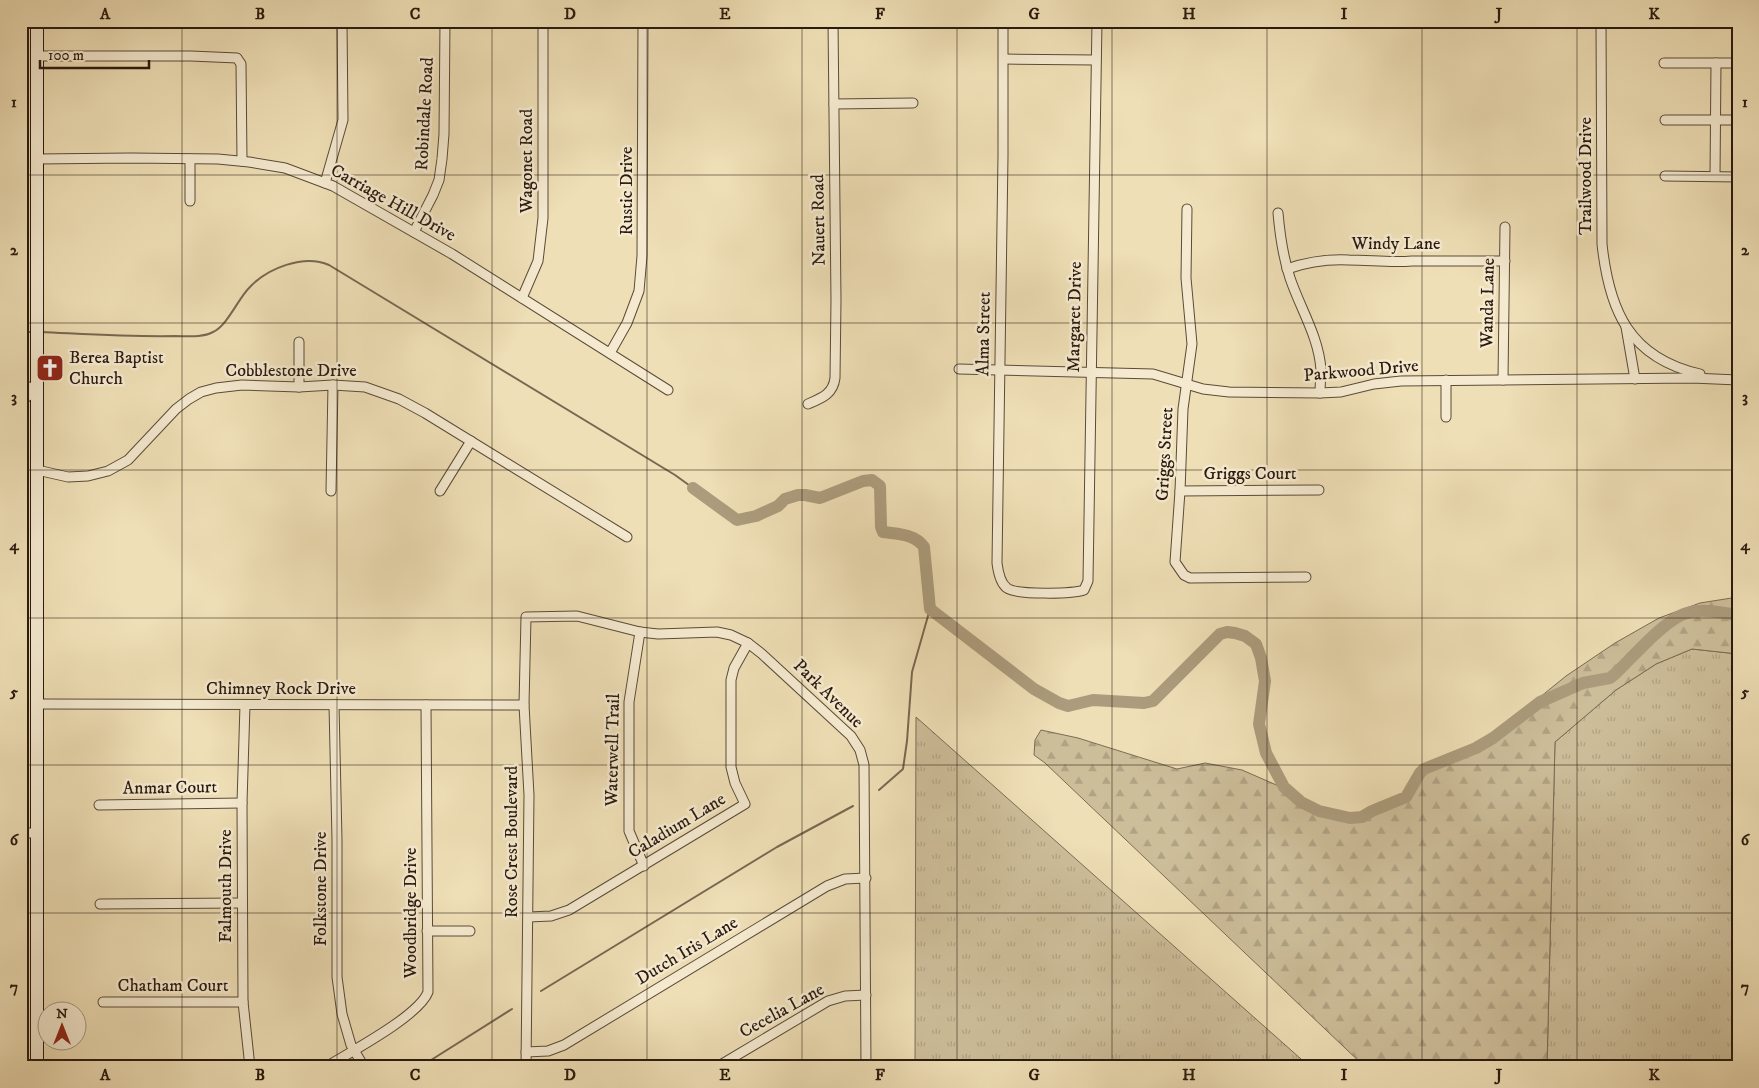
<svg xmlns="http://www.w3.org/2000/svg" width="1759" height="1088" viewBox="0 0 1759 1088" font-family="'IM FELL DW Pica',serif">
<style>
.grass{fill:url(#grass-tufts);stroke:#7b6c54}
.forest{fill:url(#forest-firs);stroke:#7b6c54}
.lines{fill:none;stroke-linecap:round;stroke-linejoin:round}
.stream{stroke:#786851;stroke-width:2}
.river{stroke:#ac9c7d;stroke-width:12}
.minor-casing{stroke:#5a4b39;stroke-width:11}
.tertiary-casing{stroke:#5a4b39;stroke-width:13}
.secondary-casing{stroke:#291a0f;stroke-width:14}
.minor{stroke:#f5ead0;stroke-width:9}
.tertiary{stroke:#f5ead0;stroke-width:11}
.secondary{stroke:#f5ead0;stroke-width:12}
.grid{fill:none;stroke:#291a0f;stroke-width:1;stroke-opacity:0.55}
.labels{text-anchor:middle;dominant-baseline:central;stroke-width:5;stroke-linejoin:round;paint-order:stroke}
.street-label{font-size:18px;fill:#291a0f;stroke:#f5ead0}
.poi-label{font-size:18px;fill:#291a0f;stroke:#f5ead0;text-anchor:start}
.neatline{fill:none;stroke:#291a0f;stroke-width:2}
.grid-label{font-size:16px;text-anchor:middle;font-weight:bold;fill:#291a0f}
</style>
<defs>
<pattern id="grass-tufts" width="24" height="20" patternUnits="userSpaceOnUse" patternTransform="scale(1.25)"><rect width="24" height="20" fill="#cdbe9a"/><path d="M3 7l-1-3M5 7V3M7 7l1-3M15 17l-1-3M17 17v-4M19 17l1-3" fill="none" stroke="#b0a384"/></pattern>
<pattern id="forest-firs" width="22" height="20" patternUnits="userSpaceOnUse" patternTransform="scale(1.25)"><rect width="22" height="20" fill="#cdbe9a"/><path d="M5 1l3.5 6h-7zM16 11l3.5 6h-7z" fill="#b0a384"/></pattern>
</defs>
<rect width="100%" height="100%" fill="#efdfb6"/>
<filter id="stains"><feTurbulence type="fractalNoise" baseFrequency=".004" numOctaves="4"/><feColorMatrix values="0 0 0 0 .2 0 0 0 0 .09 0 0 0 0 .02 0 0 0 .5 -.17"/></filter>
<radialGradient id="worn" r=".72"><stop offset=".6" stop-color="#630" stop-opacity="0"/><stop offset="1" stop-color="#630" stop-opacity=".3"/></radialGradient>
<g class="grass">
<polygon points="1692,649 1738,654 1738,1067 1547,1067 1555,742 1616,690 1656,664"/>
<polygon points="916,717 1310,1067 915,1067"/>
</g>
<polygon class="forest" points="1738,597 1738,654 1692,649 1656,664 1616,690 1555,742 1547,1067 1365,1067 1045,763 1034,755 1035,740 1041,730 1078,738 1177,769 1205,763 1242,770 1281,787 1303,807 1316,812 1336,816 1384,811 1400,804 1409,791 1417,772 1476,749 1566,676 1615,643 1659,618 1700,603"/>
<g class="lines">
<g class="stream">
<polyline points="21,332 31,332"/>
<path d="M41,332C86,334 131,337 175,336C187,336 202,338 213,332C227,326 238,299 249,288C267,268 304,254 329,265L675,475L693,488"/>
<polyline points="879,790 903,769 907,741 912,672 930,609"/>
<polyline points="541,991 777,847 853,806"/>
<polyline points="420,1067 512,1009"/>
</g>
<path class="river" d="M693,488L737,520L756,516L778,506L785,499L798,495H805L820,498L863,481L872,480L880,486L881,527L883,532C897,534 915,534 924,547L930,609L1034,689L1059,703L1068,706L1093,700L1144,703L1153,701L1220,634L1227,632L1235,633L1245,636L1256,644L1261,658L1265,681L1259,724L1266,753L1284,787L1301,802L1319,811L1350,818L1362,817L1372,811L1406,797L1420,773L1424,769L1476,748L1493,738L1540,702L1583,683L1610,678L1615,674C1632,658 1665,619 1687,613C1703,608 1722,613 1738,615"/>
<defs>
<g id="minor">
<path d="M1003,21V156L997,563C998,571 1000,583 1007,588C1016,595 1073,594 1084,590L1088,581L1097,21"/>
<path d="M1601,21L1602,244C1609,310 1629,358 1700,374"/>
<polyline points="37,56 191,56 237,58 241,64 242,161"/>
<polyline points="1004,59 1096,60"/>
<polyline points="1664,63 1738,63"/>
<polyline points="834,104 913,103"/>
<polyline points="1665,120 1738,120"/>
<polyline points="37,159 131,158 218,159 249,162 285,168 333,186 452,254 668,390"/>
<polyline points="1665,176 1738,177"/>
<polyline points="1715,176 1716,63"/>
<polyline points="325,183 343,120 342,21"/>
<polyline points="190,201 190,159"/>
<polyline points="1187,209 1186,278 1192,344 1183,409 1180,491 1175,562 1184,575 1190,578 1306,577"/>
<path d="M1278,213C1280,236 1283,257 1290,278C1300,308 1319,337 1321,370C1321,377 1320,385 1320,393"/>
<polyline points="414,232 433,195 439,180 442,159 444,134 445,21"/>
<path d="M1287,269C1307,262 1328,259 1349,260C1370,260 1391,263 1412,261H1505"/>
<polyline points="522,298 538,261 543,218 543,21"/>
<polyline points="1626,327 1635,379"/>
<polyline points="610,353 627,323 639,291 642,256 643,21"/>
<polyline points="959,369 1153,374 1203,389 1229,392 1320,393 1341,392 1374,384 1401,381 1692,378 1738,380"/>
<polyline points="1446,380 1446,417"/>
<polyline points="1503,380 1505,227"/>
<polyline points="299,387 299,342"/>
<path d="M808,404C822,398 833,394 835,378L836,300L833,21"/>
<polyline points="37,470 68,477 88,476 108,471 128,460 176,409 189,399 201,392 216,388 242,385 299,387 333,385 365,387 399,399 425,413 627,537"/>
<polyline points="331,491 333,385"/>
<polyline points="440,491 471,441"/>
<polyline points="1180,491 1319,490"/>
<polyline points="640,632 629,702 629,831 644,866"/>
<polyline points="37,704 524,705"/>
<polyline points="245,705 242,803 243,1002 250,1067"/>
<polyline points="334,705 337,840 337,977 342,1014 351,1045 364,1067"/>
<polyline points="99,805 242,803"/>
<polyline points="21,833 37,833"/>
<polyline points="100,904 242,903"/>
<polyline points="529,917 551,916 569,910 745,804 735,783 731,767 731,680 734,668 748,643"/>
<polyline points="427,931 470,931"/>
<polyline points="103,1002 243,1002"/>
<polyline points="526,1052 548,1051 564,1045 827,886 845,879 866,878"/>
<path d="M326,1067C350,1052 419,1016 428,992L426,705"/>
<polyline points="526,1067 529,795 524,705 526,617 577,616 640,632 658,634 717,632 731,635 748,643 762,654 851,736 860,750 864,765 866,1067"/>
<polyline points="717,1067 828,1001 845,996 866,995"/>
</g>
<polyline id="tertiary" points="21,386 37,390 21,399"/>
<polyline id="secondary" points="37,21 37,1067"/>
</defs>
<use href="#minor" class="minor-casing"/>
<use href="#tertiary" class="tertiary-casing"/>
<use href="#secondary" class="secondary-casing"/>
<use href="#minor" class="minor"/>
<use href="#tertiary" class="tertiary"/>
<use href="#secondary" class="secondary"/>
</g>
<path class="grid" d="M182,21V1067M337,21V1067M492,21V1067M647,21V1067M802,21V1067M957,21V1067M1112,21V1067M1267,21V1067M1422,21V1067M1577,21V1067M21,175H1738M21,323H1738M21,470H1738M21,618H1738M21,765H1738M21,913H1738"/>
<defs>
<symbol id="church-square" viewBox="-11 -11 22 22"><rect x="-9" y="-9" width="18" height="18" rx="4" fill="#8f2418" stroke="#f5ead0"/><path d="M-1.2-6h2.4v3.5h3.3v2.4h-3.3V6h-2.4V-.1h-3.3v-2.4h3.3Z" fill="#fff"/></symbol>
</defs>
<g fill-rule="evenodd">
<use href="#church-square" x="34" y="352" width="32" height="32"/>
</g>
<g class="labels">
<g class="street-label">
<text transform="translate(425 114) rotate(-87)">Robindale Road</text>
<text transform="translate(527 161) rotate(-90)">Wagonet Road</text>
<text transform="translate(1586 176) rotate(-90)">Trailwood Drive</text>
<text transform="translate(627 191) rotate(-90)">Rustic Drive</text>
<text transform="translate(393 203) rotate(29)">Carriage Hill Drive</text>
<text transform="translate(819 220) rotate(-91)">Nauert Road</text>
<text x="1396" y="244">Windy Lane</text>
<text transform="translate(1488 303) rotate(-89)">Wanda Lane</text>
<text transform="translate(1075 317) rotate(-89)">Margaret Drive</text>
<text transform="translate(984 334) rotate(-89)">Alma Street</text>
<text x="291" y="371">Cobblestone Drive</text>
<text transform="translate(1361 371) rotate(-5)">Parkwood Drive</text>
<text transform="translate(1165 454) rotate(-87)">Griggs Street</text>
<text x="1250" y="474">Griggs Court</text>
<text x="281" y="689">Chimney Rock Drive</text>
<text transform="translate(828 694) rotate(44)">Park Avenue</text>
<text transform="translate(613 750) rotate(-89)">Waterwell Trail</text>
<text transform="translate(170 788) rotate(-1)">Anmar Court</text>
<text transform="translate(677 826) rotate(-31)">Caladium Lane</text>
<text transform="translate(512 842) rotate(-90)">Rose Crest Boulevard</text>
<text transform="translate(226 886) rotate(-90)">Falmouth Drive</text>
<text transform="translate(321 889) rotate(-90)">Folkstone Drive</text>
<text transform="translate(411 913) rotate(-90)">Woodbridge Drive</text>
<text transform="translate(687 951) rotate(-31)">Dutch Iris Lane</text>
<text x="173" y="986">Chatham Court</text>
<text transform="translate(782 1011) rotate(-29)">Cecelia Lane</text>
</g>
<g class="poi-label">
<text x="69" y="358">Berea Baptist<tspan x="69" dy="21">Church</tspan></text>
</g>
</g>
<rect width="1759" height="1088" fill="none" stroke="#efdfb6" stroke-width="55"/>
<g transform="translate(62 1026)"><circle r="24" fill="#f5ead0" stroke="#a39783"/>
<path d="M0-4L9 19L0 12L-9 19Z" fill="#8f2418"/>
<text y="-8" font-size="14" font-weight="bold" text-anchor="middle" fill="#291a0f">N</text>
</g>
<path d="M40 60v8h109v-8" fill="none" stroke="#291a0f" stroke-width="2.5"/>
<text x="48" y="60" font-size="15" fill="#291a0f" stroke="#f5ead0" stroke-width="4" paint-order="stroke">100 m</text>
<rect x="28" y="28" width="1704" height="1032" class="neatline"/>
<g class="grid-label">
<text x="105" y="19">A</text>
<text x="260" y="19">B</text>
<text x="415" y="19">C</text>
<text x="570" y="19">D</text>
<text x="725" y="19">E</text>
<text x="880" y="19">F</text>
<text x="1034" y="19">G</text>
<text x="1189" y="19">H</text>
<text x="1344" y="19">I</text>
<text x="1499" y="19">J</text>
<text x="1654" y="19">K</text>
<text x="14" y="107">1</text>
<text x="1745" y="107">1</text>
<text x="14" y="255">2</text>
<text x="1745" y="255">2</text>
<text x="14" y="402">3</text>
<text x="1745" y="402">3</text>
<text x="14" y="550">4</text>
<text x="1745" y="550">4</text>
<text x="14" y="697">5</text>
<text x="1745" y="697">5</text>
<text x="14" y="845">6</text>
<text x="1745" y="845">6</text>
<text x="14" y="992">7</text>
<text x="1745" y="992">7</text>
<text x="105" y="1080">A</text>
<text x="260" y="1080">B</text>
<text x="415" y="1080">C</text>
<text x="570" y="1080">D</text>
<text x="725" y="1080">E</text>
<text x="880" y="1080">F</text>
<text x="1034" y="1080">G</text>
<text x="1189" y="1080">H</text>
<text x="1344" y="1080">I</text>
<text x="1499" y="1080">J</text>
<text x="1654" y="1080">K</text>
</g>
<rect width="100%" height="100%" filter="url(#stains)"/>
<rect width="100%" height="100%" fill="url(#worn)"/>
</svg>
